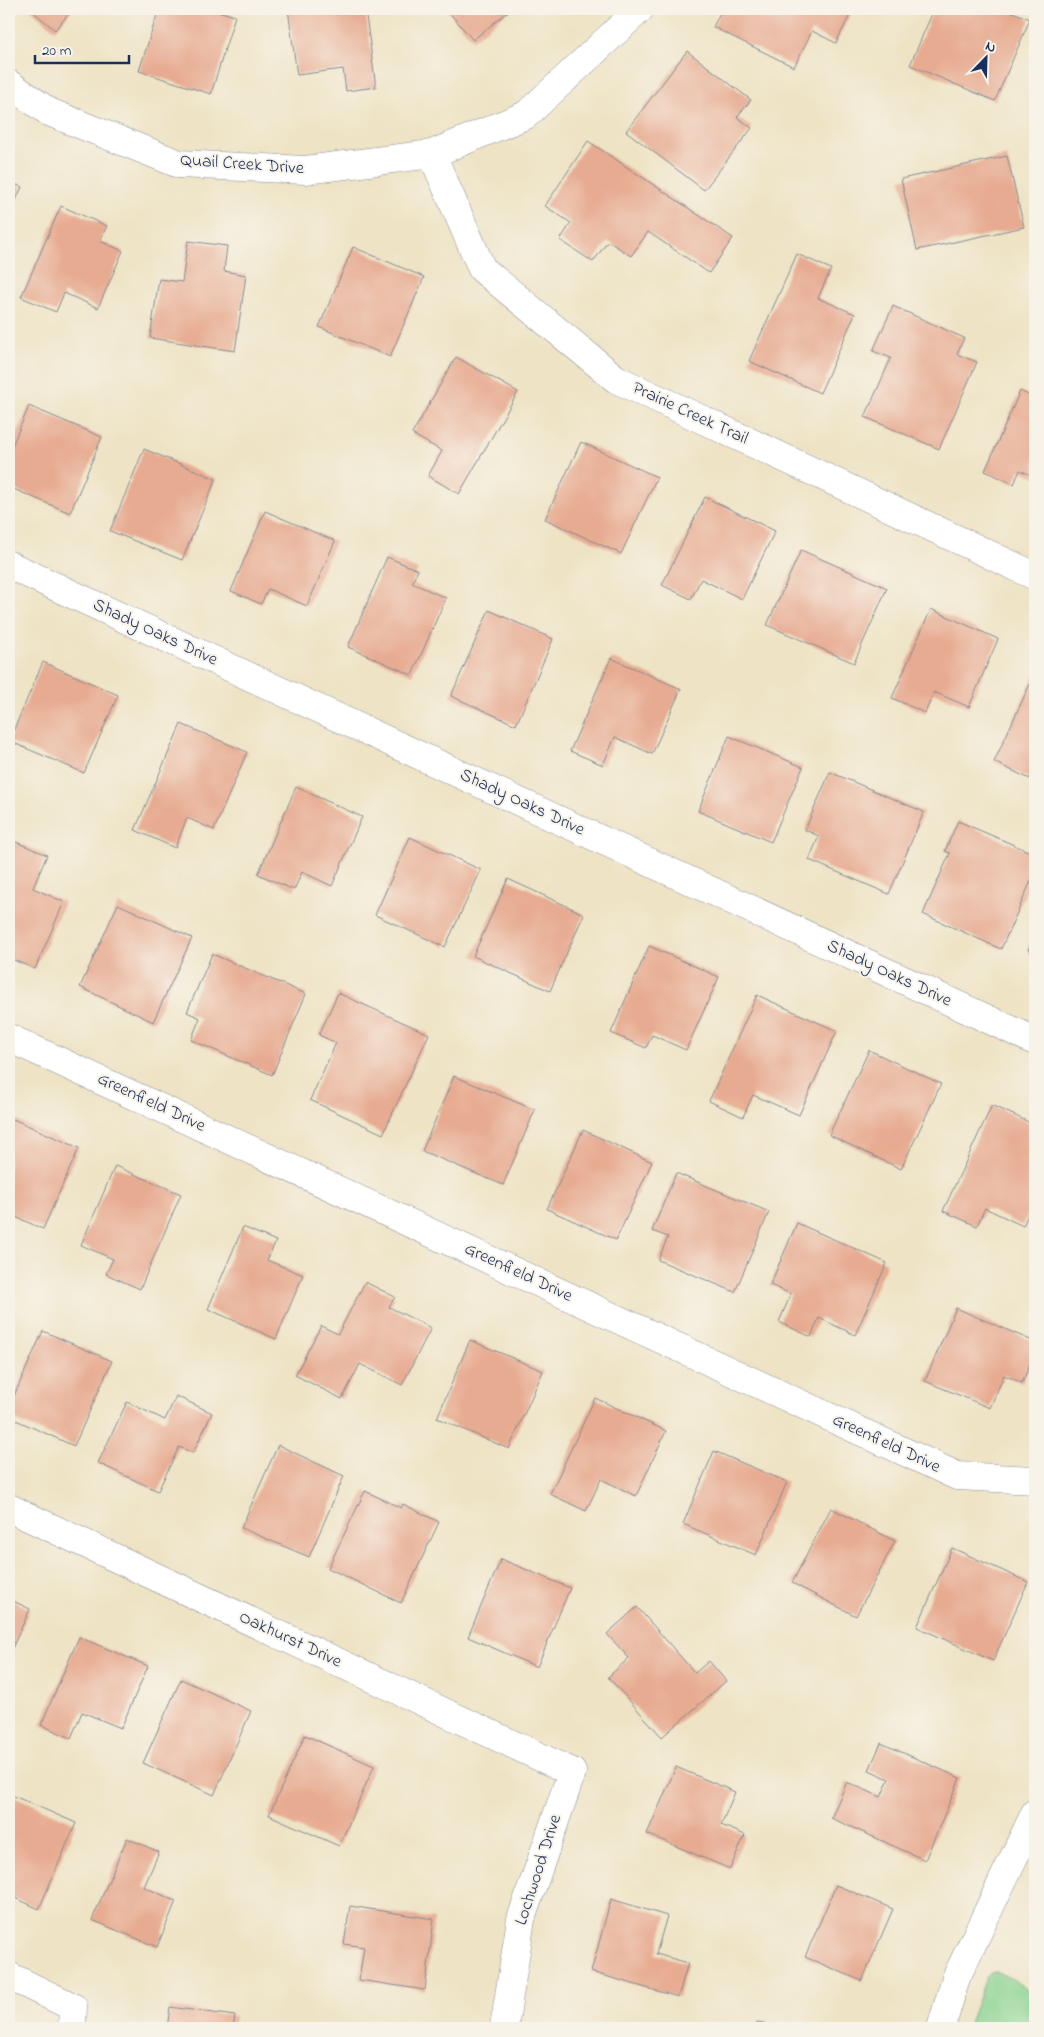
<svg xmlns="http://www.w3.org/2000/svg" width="1044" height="2037" viewBox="0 0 1044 2037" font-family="'Indie Flower',sans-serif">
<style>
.green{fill:#89d38f;stroke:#528176}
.building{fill:#e7ab91}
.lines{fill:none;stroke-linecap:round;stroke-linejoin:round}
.street-casing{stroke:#848992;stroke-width:29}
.street{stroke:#fff;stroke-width:28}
.labels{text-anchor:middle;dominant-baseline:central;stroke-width:4;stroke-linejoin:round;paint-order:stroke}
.street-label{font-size:18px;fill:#1b2f5e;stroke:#f7f3e8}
</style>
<rect width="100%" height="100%" fill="#f7f3e8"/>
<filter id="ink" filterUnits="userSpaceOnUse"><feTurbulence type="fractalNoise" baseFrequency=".02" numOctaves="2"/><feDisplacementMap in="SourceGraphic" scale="10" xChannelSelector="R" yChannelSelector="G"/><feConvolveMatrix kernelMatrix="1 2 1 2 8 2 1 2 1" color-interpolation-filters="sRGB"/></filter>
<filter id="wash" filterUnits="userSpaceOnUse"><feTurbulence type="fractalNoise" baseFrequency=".0096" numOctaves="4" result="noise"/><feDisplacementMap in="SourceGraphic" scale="20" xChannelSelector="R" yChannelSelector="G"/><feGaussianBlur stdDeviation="1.12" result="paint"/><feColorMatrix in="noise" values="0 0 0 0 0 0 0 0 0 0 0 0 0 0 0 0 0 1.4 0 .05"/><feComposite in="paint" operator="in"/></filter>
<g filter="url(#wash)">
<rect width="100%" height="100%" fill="#eee3c5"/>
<polygon class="green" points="995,1971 1014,1980 1035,1996 1035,2028 967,2028 986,1978 991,1972"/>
<g id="blocks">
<g class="building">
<polygon points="30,9 73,9 55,30"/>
<polygon points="159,9 211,9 235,16 211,94 139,71"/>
<polygon points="288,9 365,9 376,87 346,91 343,69 297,75"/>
<polygon points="446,9 511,9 473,40"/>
<polygon points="722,9 853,9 836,43 812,31 794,67 713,27"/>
<polygon points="934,9 1005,9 1030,19 995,101 910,65"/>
<polygon points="687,51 751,100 737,117 752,128 704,190 626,131"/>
<polygon points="588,141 733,238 709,273 648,232 631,256 608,241 593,262 560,240 571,223 545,206"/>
<polygon points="1007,156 1024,227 917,250 901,179"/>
<polygon points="9,182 22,187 9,215"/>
<polygon points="61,206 107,226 100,241 123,251 98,308 64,293 56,312 21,297"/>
<polygon points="188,241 227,246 224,271 246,275 235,351 150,338 159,279 182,282"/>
<polygon points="353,247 424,277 390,357 319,327"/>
<polygon points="797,254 831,269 818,298 855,314 820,393 749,361"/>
<polygon points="893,306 964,338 957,354 977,362 939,449 865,417 891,358 873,351"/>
<polygon points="456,357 518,392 459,494 428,476 442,451 412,434"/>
<polygon points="1020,391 1035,398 1035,477 1020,470 1014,484 985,471"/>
<polygon points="29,406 102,437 70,513 9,487 9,453"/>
<polygon points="581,442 657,477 621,554 545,519"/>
<polygon points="144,449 216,479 182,560 110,531"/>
<polygon points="705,497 775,531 742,599 701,579 691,599 662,585"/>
<polygon points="265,511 335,541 307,606 268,589 261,604 231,591"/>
<polygon points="801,550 887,588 854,663 767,625"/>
<polygon points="387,557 418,570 412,583 446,598 412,675 348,647"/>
<polygon points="931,609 998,639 969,707 934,692 925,713 892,698"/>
<polygon points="489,610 553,639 516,725 451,696"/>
<polygon points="611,658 681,689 652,754 615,737 603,765 570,751"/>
<polygon points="43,662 118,695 84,773 9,741"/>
<polygon points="1035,673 1035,766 1030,779 994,762"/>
<polygon points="181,724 247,752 214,830 187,818 175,848 135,830"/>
<polygon points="729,736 803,767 771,842 698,811"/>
<polygon points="830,772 924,812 889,894 809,860 819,836 805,830"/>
<polygon points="296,787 362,817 332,886 302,872 294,890 258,874"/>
<polygon points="958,821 1035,854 1035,872 1001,949 923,914 950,853 945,851"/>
<polygon points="410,837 481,870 445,947 375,915"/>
<polygon points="9,839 47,855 33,888 64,902 35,969 9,958"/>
<polygon points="508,879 584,914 550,991 473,956"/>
<polygon points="118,904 192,938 153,1022 80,987"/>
<polygon points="1035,934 1035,954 1028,950"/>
<polygon points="649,946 719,977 686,1050 652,1035 646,1048 611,1033"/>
<polygon points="212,954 306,994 272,1075 191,1040 200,1018 187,1012"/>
<polygon points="338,993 429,1034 383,1134 310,1100 336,1043 319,1035"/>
<polygon points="757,995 837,1031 799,1115 753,1095 743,1117 709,1101"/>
<polygon points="869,1050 941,1084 901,1169 829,1135"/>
<polygon points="454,1076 535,1110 503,1185 422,1151"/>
<polygon points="992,1105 1035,1125 1035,1199 1023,1226 985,1208 977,1226 943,1211"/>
<polygon points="13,1119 79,1148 43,1229 9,1214 9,1127"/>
<polygon points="583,1130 652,1162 616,1240 547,1209"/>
<polygon points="115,1166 181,1194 140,1289 106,1274 113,1259 81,1245"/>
<polygon points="676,1173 769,1212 735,1292 658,1260 668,1237 652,1231"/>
<polygon points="797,1223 887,1263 855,1335 819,1318 811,1337 779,1322 791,1294 770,1285"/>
<polygon points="243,1227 276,1241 267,1260 303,1275 276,1339 208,1309"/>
<polygon points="365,1282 395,1297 389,1307 431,1328 402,1385 360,1364 342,1399 295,1375 321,1326 338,1334"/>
<polygon points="956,1308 1035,1342 1035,1352 1022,1383 1004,1375 990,1408 925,1381"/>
<polygon points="43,1331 112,1361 74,1446 9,1417 9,1407"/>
<polygon points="470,1340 543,1371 509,1449 437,1418"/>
<polygon points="176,1396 212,1413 193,1453 179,1447 158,1491 98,1463 127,1402 165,1420"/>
<polygon points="595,1398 666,1431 636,1496 601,1479 586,1511 550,1494"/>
<polygon points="278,1445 344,1476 309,1557 241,1528"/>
<polygon points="714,1451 787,1482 756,1555 683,1524"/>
<polygon points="365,1491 401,1508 403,1504 439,1522 401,1603 328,1568"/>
<polygon points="831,1508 895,1541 856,1616 792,1583"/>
<polygon points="952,1548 1028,1582 993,1661 917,1627"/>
<polygon points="501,1559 570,1588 537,1667 468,1637"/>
<polygon points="9,1599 30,1609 9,1655"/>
<polygon points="637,1607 695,1673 709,1661 726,1681 662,1737 608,1677 629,1658 607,1634"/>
<polygon points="79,1637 148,1666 121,1728 82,1712 71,1738 41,1725"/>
<polygon points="181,1679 251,1711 214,1795 143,1763"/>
<polygon points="305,1735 374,1766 339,1846 269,1815"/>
<polygon points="881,1743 960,1778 925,1860 831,1818 847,1782 881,1797 889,1779 869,1770"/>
<polygon points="676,1767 735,1792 721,1825 745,1835 730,1869 647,1834"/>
<polygon points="9,1794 76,1823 39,1909 9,1895"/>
<polygon points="127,1838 159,1852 144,1887 176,1901 157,1947 92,1920"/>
<polygon points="836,1885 893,1909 862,1981 805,1957"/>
<polygon points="611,1899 667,1916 656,1954 688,1963 678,1997 591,1972"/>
<polygon points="350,1906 434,1919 425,1990 359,1980 364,1947 344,1944"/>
<polygon points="170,2007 235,2016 233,2028 167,2028"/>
<polygon points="757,2023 787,2027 787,2028 756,2028"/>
</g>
</g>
</g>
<g filter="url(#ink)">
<use href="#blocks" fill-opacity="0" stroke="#848992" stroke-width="1"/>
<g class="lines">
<defs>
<g id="street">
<polyline points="9,84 49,112 179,164 305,170 432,154 526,115 640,9"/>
<polyline points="432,154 482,269 616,379 1035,576"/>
<polyline points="9,565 1035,1041"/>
<polyline points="9,1038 957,1476 1035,1480"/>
<polyline points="9,1508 572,1772 521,1919 504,2028"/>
<polyline points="9,1976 73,2007 72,2028"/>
<polyline points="941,2028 956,1978 1035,1813"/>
</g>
</defs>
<use href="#street" class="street-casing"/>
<use href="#street" class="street"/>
</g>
</g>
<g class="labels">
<g class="street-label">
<text transform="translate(242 165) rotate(4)">Quail Creek Drive</text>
<text transform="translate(690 414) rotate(25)">Prairie Creek Trail</text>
<text transform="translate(155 633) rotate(25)">Shady Oaks Drive</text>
<text transform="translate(522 803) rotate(25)">Shady Oaks Drive</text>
<text transform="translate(889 974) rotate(25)">Shady Oaks Drive</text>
<text transform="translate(151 1103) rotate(25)">Greenfield Drive</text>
<text transform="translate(518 1273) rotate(25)">Greenfield Drive</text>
<text transform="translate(886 1444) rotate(25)">Greenfield Drive</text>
<text transform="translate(290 1640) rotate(25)">Oakhurst Drive</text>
<text transform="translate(539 1870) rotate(-72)">Lochwood Drive</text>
</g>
</g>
<rect width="1044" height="2037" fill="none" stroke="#f7f3e8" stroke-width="30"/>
<g transform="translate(986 58) rotate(23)" stroke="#f7f3e8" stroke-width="4" paint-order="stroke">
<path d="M0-4L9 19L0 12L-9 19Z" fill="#1b2f5e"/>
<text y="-8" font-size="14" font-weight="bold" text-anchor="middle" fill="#1b2f5e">N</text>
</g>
<path d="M35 55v8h94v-8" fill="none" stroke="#1b2f5e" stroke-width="2.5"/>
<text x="42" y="55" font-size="15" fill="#1b2f5e" stroke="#f7f3e8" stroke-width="4" paint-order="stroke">20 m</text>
</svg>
